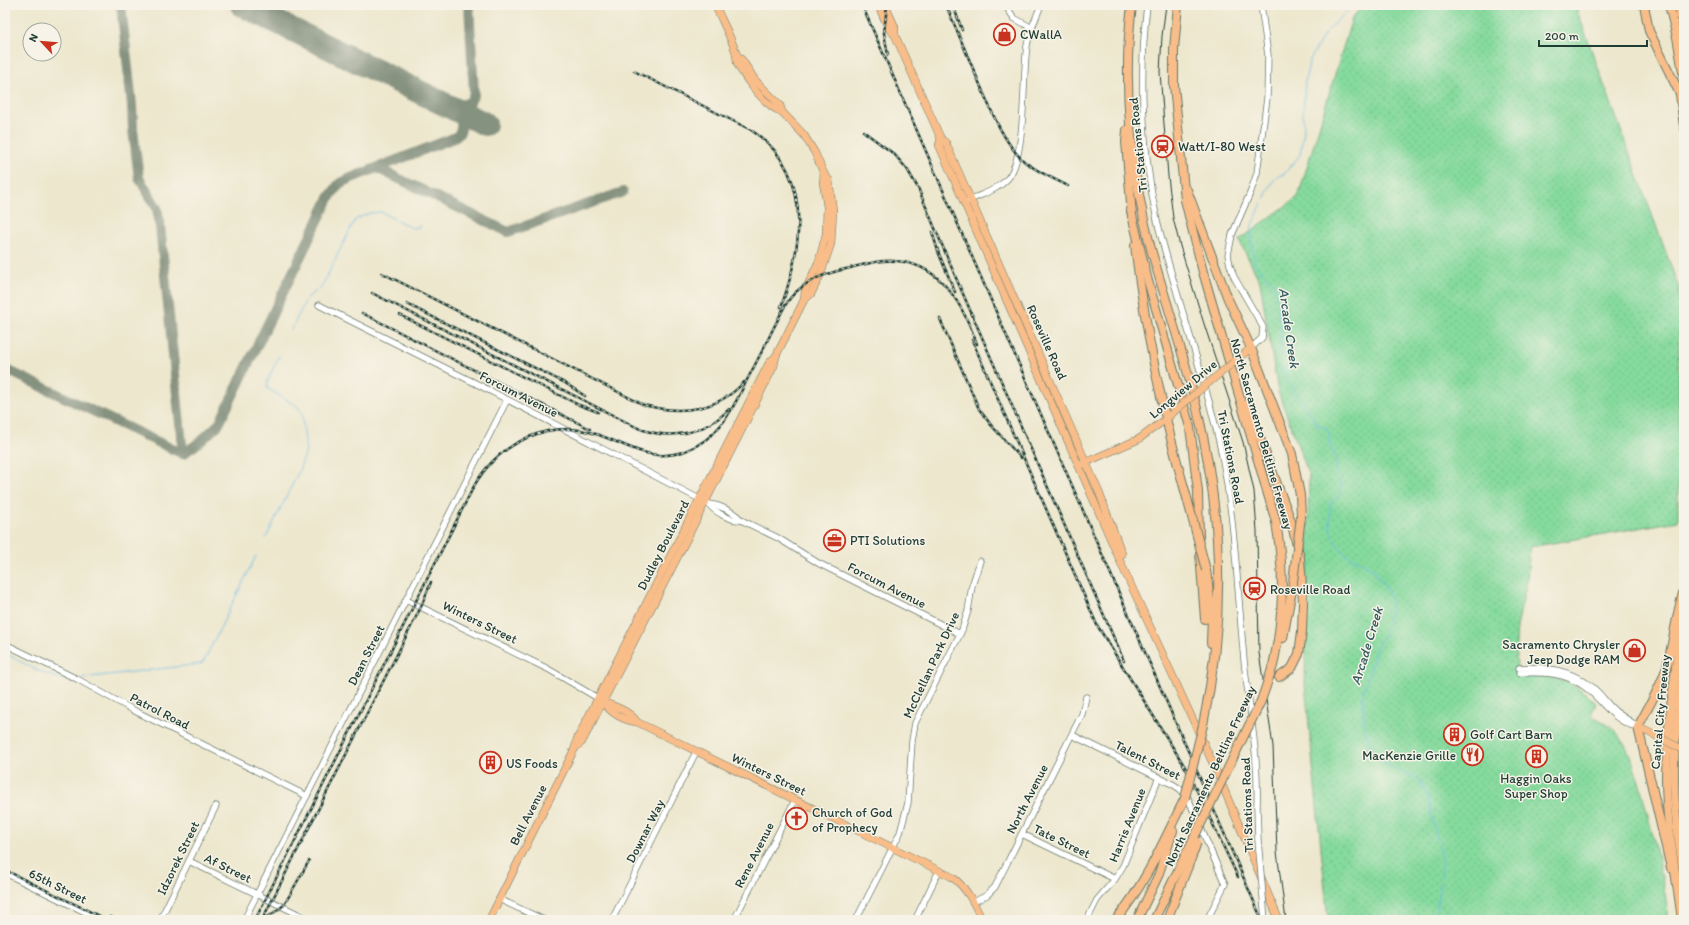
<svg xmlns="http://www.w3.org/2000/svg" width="1689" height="925" viewBox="0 0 1689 925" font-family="Itim,sans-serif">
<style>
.grass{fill:url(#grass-dots);stroke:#528c68}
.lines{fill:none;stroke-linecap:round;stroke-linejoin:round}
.stream{stroke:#6cbae6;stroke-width:1}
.taxiway{stroke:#869280;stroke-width:10}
.runway{stroke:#869280;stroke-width:24}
.minor-casing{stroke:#67786a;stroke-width:7}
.major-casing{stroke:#67786a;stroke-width:8}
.highway-casing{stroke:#67786a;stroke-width:10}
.minor{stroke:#fff;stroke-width:5.5}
.major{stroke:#f8bd89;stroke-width:7}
.highway{stroke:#f8bd89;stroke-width:8}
.tram{stroke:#1f3d34;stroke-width:1}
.rail-casing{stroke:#1f3d34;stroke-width:2.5}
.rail{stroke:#f7f3e8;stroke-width:1;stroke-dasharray:3;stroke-linecap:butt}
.minor-bridge-casing{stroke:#67786a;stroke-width:7;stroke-linecap:butt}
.major-bridge-casing{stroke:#67786a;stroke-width:8;stroke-linecap:butt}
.highway-bridge-casing{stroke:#67786a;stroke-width:10;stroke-linecap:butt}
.minor-bridge{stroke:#fff;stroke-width:5.5}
.major-bridge{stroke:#f8bd89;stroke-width:7}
.highway-bridge{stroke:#f8bd89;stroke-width:8}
.labels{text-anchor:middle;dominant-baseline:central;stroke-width:3;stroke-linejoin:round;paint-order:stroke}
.poi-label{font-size:13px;fill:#1f3d34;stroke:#f7f3e8;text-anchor:start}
.street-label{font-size:13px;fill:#1f3d34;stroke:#f7f3e8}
.water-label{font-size:14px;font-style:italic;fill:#325c60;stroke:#f7f3e8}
</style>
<defs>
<pattern id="grass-dots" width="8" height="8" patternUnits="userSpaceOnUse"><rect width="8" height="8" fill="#85da9d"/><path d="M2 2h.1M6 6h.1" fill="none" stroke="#72bc88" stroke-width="1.8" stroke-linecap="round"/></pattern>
</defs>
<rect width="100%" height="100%" fill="#f7f3e8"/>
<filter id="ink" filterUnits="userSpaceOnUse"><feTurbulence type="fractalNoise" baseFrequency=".025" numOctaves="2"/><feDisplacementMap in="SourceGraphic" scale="8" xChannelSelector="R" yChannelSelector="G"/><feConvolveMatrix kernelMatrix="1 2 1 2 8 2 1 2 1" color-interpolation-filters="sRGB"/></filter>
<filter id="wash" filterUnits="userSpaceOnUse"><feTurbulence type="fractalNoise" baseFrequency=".012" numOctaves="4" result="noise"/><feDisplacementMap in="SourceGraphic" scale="16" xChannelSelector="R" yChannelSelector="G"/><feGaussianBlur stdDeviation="0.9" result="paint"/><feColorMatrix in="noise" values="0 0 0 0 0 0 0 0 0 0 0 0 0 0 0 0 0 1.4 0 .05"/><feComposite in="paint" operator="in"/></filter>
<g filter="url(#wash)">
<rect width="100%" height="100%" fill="#ede7cd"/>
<path class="grass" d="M1363,5H1575L1679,288L1678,521L1530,547L1527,580L1517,627L1516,643L1517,677C1553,675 1569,676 1596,703L1591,715C1599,720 1609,724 1616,732C1632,748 1641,789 1647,812C1656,847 1664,883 1669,920H1328L1305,684L1309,475L1278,392L1260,282L1239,240L1298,197L1352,18Z"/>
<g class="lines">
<g class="stream">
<polyline points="1353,5 1325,33 1310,60 1305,80 1303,118 1304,130 1300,155 1284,174 1277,176 1270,186 1252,225 1251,237 1255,265 1274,284 1279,306 1278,318 1281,328 1280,354 1282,368 1287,381 1300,401 1308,410 1317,425 1325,427 1329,433 1330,445 1336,458 1337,473 1341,484 1340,492 1338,497 1331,502 1330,511 1330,527 1332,536 1338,546 1346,555 1363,563 1374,570 1388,592 1391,603 1390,614 1384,635 1376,648 1363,694 1364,727 1375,756 1390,767 1418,779 1421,783 1429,801 1432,819 1443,861 1435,920"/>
<polyline points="291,330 306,300 309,296 321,288 355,220 370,213 381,212 412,228 419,227 422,222"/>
<polyline points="266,538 298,473 306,452 302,413 298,407 267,388 268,380 279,356"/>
<path d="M5,653C22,662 52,681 71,679"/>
<polyline points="82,678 201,664 204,661 256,556"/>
</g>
<g class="taxiway">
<polyline points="121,5 132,105 133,130 139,178 157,208 160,226 183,454"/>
<polyline points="453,108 470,102 474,94 469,5"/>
<polyline points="377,168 508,232 623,192"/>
<polyline points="5,369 183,454"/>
<path d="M183,454L201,441L219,424L329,198L339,184L351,178L456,137C465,129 461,120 457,110"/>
</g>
<polyline class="runway" points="242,5 485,124"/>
</g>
</g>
<g filter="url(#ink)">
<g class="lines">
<defs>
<g id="minor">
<polyline points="1005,5 1014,18 1032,28"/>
<path d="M1147,5C1139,74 1142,152 1157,220C1175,295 1202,366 1219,441C1235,513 1237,587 1244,660C1249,709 1259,756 1257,806"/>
<path d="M968,201C982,194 998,190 1008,178C1027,155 1022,78 1027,46C1029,32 1036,18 1041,5"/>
<path d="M319,305L477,384L709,504C719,505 735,512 741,520L778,538L818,563L960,634"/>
<polyline points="1251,348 1262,338 1263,327 1234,277 1230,265 1228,255 1232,235 1251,191 1257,173 1267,98 1268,55 1261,5"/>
<path d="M709,504C714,512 731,521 741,520"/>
<polyline points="406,600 548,669 601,700"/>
<polyline points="5,644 77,679 135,711 307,796"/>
<path d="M1519,668C1545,666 1572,671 1592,687C1601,694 1607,704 1615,711C1622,717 1631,721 1638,727"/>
<path d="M1520,673C1543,672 1565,672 1585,687C1604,701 1612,721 1637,727"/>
<polyline points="1072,735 1174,785 1180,789 1188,798 1225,884 1207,920"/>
<polyline points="1022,834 1115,879"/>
<polyline points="189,861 310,920"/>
<polyline points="5,873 102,920"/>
<polyline points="499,899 544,920"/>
<polyline points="974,902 987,895 995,887 1082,714 1086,697"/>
<polyline points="160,920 216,806"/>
<polyline points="244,920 507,400"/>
<polyline points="612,920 696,752"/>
<polyline points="734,920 795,800"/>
<polyline points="856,920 900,833 908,803 912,741 915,723 962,630 968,611 972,586 980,561"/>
<polyline points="915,920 939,871"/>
<polyline points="1087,920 1097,900 1115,879 1123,866 1159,777"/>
</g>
<g id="major">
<path d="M715,5C722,21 731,37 736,53C737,57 736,62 738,65C746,80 766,107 782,112"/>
<polyline points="878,5 889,29 895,35"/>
<polyline points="885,5 895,27 895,35 941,139 946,143 948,148 1099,492 1122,554"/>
<polyline points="736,54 742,60 755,80 780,105 782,112 804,135 815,153 824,174 829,180 833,211 831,244 820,276 811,294 804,300"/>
<polyline points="941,139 939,145 1124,570 1215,768 1279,920"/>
<polyline points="1240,357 1251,348"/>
<polyline points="1082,464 1139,439 1166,419 1178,408"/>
<path d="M603,702C615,707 629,710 637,722"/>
<path d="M605,703C609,713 626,721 637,722L952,877C967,888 974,903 982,920"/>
<polyline points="1638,727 1662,739"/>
<polyline points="575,748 577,739 769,363 776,356"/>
<polyline points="489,920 575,748 582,742 672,568 774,366 776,356 804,300 805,291 819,261 826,234 827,207 823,182 824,174"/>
</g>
<g id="highway">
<path d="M1132,5C1122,83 1131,174 1151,249C1169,313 1191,375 1204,441C1223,535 1223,631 1203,725"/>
<path d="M1178,5L1174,49V85L1185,200L1203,272L1276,522C1283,564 1284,598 1278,640"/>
<polyline points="1644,5 1649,31 1680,94 1684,127"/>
<polyline points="1669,5 1677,37 1684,78"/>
<polyline points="1678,5 1684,29"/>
<polyline points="1127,130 1126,142 1132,216"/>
<polyline points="1187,190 1228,299 1251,348 1292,454 1300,495 1301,516"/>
<polyline points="1131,211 1148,281 1190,427 1198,491 1199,537"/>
<path d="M1135,245C1145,331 1163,415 1187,498"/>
<polyline points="1247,404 1291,521 1300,558 1303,602 1302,631 1299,654 1292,668 1279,677"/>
<polyline points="1200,553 1205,619"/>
<polyline points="1206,570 1212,615 1211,643"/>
<polyline points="1283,638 1292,590"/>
<path d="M1684,664C1679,702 1674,739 1674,777C1674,809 1679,842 1684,874"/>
<path d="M1671,868L1638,727C1648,707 1661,687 1667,666C1674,640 1676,614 1684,590"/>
<path d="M1116,920C1146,883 1164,840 1185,798"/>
<polyline points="1137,920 1158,876 1173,831"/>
<polyline points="1154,920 1186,854"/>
<polyline points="1167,920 1192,856"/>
<path d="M1682,920C1676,873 1666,825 1666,777C1667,718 1678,660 1684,601"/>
</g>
</defs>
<use href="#minor" class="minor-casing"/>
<use href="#major" class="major-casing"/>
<use href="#highway" class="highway-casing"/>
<use href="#minor" class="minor"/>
<use href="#major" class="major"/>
<use href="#highway" class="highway"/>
<polyline class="tram" points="1166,5 1162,36 1160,72 1168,176 1173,218 1180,246 1205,327 1243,442 1254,491 1257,531 1259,653 1273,746 1277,852 1286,920"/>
<defs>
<g id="rail">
<polyline points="862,5 1262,920"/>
<polyline points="887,5 884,33 888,55"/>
<polyline points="946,5 977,78"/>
<polyline points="953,5 962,30"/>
<path d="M634,71L751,130C814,171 803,246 781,307"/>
<path d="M975,73C987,100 1002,143 1025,162C1038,172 1054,179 1068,186"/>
<polyline points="863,131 894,154 907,169 918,188 956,278 1124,661"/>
<polyline points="932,232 939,254 955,292"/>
<path d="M382,273L644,405C680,415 718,411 744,382"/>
<path d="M372,293L638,428C670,441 705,434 729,409"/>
<polyline points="407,304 565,383 585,396"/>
<polyline points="362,313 590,429"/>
<polyline points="400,315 579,405 598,412"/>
<polyline points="940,319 979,409 991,425 1021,458"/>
<polyline points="972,340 1097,625 1185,767 1196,789 1238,877"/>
<polyline points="5,870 107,920"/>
<polyline points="110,917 117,920"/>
<path d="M255,920L474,486C498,444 548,418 596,434C627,444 651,464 685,451C719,439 732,410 747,380C756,363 765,346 773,329C779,318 783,307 791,297C807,279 827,273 850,268C861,265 872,262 883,261C937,257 961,300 977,344"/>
<polyline points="262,920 421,607 431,582"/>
<polyline points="264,920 284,905 309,861"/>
</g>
</defs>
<use href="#rail" class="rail-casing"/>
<use href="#rail" class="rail"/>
<defs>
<polyline id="minor-bridge" points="1257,806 1258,840 1265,920"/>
<g id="major-bridge">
<polyline points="1178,408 1240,357"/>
<polyline points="1662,739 1682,749"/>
</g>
<g id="highway-bridge">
<polyline points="1187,498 1206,570"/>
<polyline points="1292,590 1301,516"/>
<polyline points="1185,798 1203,725"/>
<polyline points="1186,854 1261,701 1273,666 1278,640"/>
<polyline points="1192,856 1197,842"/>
</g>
</defs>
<use href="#minor-bridge" class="minor-bridge-casing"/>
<use href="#major-bridge" class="major-bridge-casing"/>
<use href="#highway-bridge" class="highway-bridge-casing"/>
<use href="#minor-bridge" class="minor-bridge"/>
<use href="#major-bridge" class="major-bridge"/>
<use href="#highway-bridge" class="highway-bridge"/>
</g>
</g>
<defs>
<symbol id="shop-ring" viewBox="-11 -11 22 22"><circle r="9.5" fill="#f7f3e8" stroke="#c8321e" stroke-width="1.5"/><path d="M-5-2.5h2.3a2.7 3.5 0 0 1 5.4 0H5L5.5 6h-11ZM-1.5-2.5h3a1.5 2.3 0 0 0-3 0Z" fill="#c8321e"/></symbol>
<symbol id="station-ring" viewBox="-11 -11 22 22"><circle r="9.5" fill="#f7f3e8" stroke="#c8321e" stroke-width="1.5"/><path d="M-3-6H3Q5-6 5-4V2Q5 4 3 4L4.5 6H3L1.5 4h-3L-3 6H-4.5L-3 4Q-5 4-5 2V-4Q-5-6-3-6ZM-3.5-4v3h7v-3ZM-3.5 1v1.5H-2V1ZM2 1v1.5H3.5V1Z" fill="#c8321e"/></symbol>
<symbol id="office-ring" viewBox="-11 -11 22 22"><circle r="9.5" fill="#f7f3e8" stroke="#c8321e" stroke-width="1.5"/><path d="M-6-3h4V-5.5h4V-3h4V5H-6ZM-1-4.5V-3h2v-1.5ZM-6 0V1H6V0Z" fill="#c8321e"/></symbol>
<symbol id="building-ring" viewBox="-11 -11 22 22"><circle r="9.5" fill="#f7f3e8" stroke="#c8321e" stroke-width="1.5"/><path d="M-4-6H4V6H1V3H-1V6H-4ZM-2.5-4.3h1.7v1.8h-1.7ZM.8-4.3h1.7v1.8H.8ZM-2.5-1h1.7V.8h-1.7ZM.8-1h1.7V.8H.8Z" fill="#c8321e"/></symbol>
<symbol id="restaurant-ring" viewBox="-11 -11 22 22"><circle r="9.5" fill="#f7f3e8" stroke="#c8321e" stroke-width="1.5"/><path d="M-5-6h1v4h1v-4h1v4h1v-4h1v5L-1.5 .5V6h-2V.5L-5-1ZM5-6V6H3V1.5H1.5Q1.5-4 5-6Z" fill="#c8321e"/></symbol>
<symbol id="church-ring" viewBox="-11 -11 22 22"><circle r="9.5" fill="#f7f3e8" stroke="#c8321e" stroke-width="1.5"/><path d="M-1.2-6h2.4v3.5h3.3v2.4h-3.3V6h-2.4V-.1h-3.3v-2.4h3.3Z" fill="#c8321e"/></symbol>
</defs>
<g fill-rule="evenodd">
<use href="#shop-ring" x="992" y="22" width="25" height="25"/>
<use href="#station-ring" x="1150" y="134" width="25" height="25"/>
<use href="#office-ring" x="822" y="528" width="25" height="25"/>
<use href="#station-ring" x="1242" y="576" width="25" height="25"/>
<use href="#shop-ring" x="1622" y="638" width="25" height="25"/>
<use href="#building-ring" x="1442" y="722" width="25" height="25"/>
<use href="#restaurant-ring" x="1460" y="742" width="25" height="25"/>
<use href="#building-ring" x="1524" y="744" width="25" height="25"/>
<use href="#building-ring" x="478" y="750" width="25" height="25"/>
<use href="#church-ring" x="784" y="806" width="25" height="25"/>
</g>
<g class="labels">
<g class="poi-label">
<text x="1020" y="34">CWallA</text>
<text x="1178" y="146">Watt/I-80 West</text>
<text x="850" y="540">PTI Solutions</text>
<text x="1270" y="589">Roseville Road</text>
<text x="1620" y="644" text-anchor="end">Sacramento Chrysler<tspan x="1620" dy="15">Jeep Dodge RAM</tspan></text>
<text x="1470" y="734">Golf Cart Barn</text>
<text x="1456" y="755" text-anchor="end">MacKenzie Grille</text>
<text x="506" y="763">US Foods</text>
<text x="1536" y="778" text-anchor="middle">Haggin Oaks<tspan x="1536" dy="15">Super Shop</tspan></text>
<text x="812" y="812">Church of God<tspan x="812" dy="15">of Prophecy</tspan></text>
</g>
<g class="street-label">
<text transform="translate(1138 145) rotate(-96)">Tri Stations Road</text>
<text transform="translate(1047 342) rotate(66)">Roseville Road</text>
<text transform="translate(1183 389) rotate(-40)">Longview Drive</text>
<text transform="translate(519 394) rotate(27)">Forcum Avenue</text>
<text transform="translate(1262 434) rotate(74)">North Sacramento Beltline Freeway</text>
<text transform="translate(1231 457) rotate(79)">Tri Stations Road</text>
<text transform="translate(663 545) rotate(-63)">Dudley Boulevard</text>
<text transform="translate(887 585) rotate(27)">Forcum Avenue</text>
<text transform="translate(480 622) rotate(26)">Winters Street</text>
<text transform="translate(366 655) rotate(-63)">Dean Street</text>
<text transform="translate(931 665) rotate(-65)">McClellan Park Drive</text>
<text transform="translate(160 711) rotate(27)">Patrol Road</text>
<text transform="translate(1660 712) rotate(-85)">Capital City Freeway</text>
<text transform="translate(1148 760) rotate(27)">Talent Street</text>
<text transform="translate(769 774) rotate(26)">Winters Street</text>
<text transform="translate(1210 776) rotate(-65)">North Sacramento Beltline Freeway</text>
<text transform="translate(1027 799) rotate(-63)">North Avenue</text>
<text transform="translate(1247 805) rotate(-92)">Tri Stations Road</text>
<text transform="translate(528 815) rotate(-63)">Bell Avenue</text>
<text transform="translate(1127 825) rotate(-68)">Harris Avenue</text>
<text transform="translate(645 831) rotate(-63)">Downar Way</text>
<text transform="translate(1062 841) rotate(26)">Tate Street</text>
<text transform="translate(754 855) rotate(-63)">Rene Avenue</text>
<text transform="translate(178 858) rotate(-64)">Idzorek Street</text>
<text transform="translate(228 868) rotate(26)">Af Street</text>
<text transform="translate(58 886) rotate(26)">65th Street</text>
</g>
<g class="water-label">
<text transform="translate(1289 328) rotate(82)">Arcade Creek</text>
<text transform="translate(1367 646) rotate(-73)">Arcade Creek</text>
</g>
</g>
<rect width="1689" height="925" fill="none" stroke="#f7f3e8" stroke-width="20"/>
<g transform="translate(42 42) rotate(296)"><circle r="19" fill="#f7f3e8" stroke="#a1aaa0"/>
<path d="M0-3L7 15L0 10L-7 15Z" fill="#c8321e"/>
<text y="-6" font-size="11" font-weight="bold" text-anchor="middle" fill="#1f3d34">N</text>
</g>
<path d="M1539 40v6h108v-6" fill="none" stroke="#1f3d34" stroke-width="2"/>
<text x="1545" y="40" font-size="12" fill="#1f3d34" stroke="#f7f3e8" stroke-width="3" paint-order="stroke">200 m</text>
</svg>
